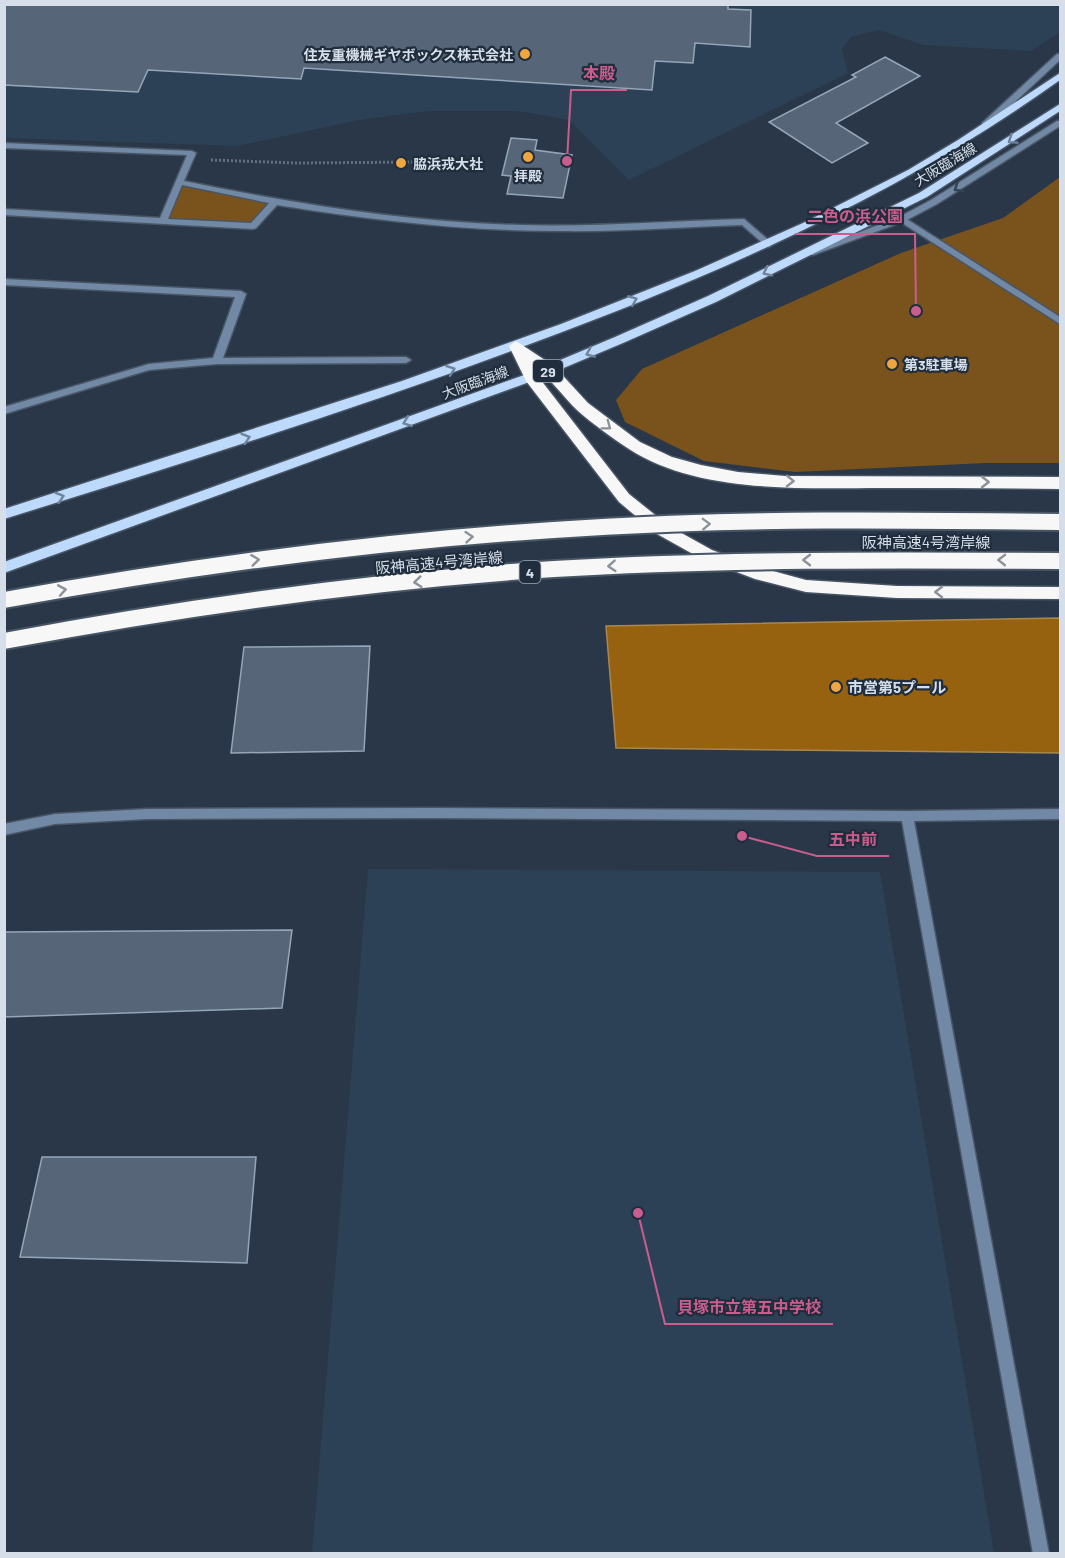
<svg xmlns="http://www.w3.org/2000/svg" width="1065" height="1558" viewBox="0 0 1065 1558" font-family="Barlow,'Noto Sans JP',sans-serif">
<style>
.built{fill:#2d4156}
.green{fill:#7a531c}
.water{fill:#97620f;stroke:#aa8750;stroke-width:1.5}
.building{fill:#566678;stroke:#95a6ba;stroke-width:1.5}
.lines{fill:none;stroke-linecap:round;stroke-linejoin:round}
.service-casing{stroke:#485565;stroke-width:3}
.minor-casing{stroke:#485565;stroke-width:3}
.tertiary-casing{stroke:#485565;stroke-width:3}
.primary-casing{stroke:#485565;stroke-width:3}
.motorway-casing{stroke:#485565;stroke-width:3}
.path{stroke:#63707f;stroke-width:3;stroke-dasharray:2 2;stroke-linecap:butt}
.service{fill:#7189a5;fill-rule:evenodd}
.minor{fill:#7189a5;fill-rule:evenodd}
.tertiary{fill:#7189a5;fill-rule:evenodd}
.primary{fill:#bddafc;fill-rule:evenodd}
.motorway{fill:#f7f7f7;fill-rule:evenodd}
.motorway-bridge-casing{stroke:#485565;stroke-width:20;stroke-linecap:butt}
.motorway-bridge{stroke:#f7f7f7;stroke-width:16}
.oneway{stroke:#6e849c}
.oneway2{stroke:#344457}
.oneway3{stroke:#8b929a}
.poi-dot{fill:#f0a63e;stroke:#1f2d3d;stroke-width:2}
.labels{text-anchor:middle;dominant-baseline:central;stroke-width:4.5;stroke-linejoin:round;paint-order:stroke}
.far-poi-label{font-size:14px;font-weight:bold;fill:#d5dee9;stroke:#1f2d3d;text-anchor:start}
.far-street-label{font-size:14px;fill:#d5dee9;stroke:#1f2d3d}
.shield{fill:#1f2d3d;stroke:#9ea9b5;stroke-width:1.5}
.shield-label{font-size:14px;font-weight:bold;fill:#d5dee9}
.street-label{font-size:15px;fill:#d5dee9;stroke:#1f2d3d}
.poi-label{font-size:15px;font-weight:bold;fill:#d5dee9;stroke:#1f2d3d;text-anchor:start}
.leader{fill:none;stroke:#c95d8d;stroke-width:2}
.callout-dot{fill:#c95d8d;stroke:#1f2d3d;stroke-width:2}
.callout-label{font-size:16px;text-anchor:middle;font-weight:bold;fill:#c95d8d;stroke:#1f2d3d;stroke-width:4.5;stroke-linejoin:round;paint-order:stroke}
</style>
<rect width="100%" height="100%" fill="#293748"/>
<g class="built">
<polygon points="5,5 1060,5 1060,32 1031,51 923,45 879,30 851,37 842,49 848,73 629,180 569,120 518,111 428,111 359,120 237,146 5,138"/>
<polygon points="368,869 880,872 994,1553 312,1553"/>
</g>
<g class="green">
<polygon points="1060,177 1060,463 985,463 795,472 704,461 625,422 616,400 642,369 901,253 1003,218"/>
<polygon points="181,185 269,203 250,223 167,219"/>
</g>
<polygon class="water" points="1060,618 1060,753 616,748 606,626"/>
<g class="building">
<polygon points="4,4 728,4 728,9 751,10 750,47 695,43 693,63 655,61 652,90 304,68 301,79 148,70 138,92 4,85"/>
<polygon points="885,57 920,76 836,123 868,143 832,163 769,122 856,77 852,75"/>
<polygon points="511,138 537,140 535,150 572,155 563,198 507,194 511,176 502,175"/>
<polygon points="370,646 364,751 231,753 244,647"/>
<polygon points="292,930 282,1008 4,1017 4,932"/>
<polygon points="42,1157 256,1157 247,1263 20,1257"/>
</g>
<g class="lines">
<defs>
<polygon id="service" points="902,216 1060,317 1060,324 899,221 899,217"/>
<g id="minor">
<polygon points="1057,54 1060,54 1060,60 988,127 982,127 982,123"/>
<polygon points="1057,121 1060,121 1060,126 937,204 905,221 813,255 807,255 806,253 899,217 931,200"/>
<path d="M4,143L192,151L196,153L184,181C296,204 407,222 522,225C596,227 670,221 744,219L773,244L769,247L766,246L742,225C681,227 620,232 559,231C464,231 370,220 277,205L256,228L253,229L4,215V209L160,218L187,155L4,148ZM182,185L269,203L251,223L168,219Z"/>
<polygon points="4,279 241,291 246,294 223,358 406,357 411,360 406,363 217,364 149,370 4,414 4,407 149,364 213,358 235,297 4,285"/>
</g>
<polygon id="tertiary" points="430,808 907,811 1060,809 1060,819 914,821 1049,1554 1033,1554 902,821 430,818 147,819 55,824 4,835 4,824 55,814 147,809"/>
<g id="primary">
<path d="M1060,73V80C898,196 717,275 530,344C357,409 181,464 4,519V509L402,381L561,324L695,271L803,223L908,170L958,140Z"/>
<polygon points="1060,104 1060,111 927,197 716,302 623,343 535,380 4,573 4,562 527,374 615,337 708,296 919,193"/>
</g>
<path id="motorway" d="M516,341L554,366L588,403L640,442L672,457L701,465L738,472L785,476L1060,477V489C1001,488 942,488 882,488C803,488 698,494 629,449C612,438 593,424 578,411C562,396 551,378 533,366L537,375L629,494L669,526L712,550L758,567L806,580L897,586L1060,587V599L897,598L806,592L755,579L700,558L657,534L619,502L526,381L509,346Z"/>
</defs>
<use href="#service" class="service-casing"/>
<use href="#minor" class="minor-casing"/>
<use href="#tertiary" class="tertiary-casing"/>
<use href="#primary" class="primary-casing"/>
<use href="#motorway" class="motorway-casing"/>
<polyline class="path" points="211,160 295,163 423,162"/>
<use href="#service" class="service"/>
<use href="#minor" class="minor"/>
<use href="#tertiary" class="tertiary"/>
<use href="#primary" class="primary"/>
<use href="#motorway" class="motorway"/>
<defs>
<g id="motorway-bridge">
<path d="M4,600C197,565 390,539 586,528C744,518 902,520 1060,522"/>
<path d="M4,641C186,607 369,581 554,569C722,559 891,560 1060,561"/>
</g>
</defs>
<use href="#motorway-bridge" class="motorway-bridge-casing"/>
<use href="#motorway-bridge" class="motorway-bridge"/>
</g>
<defs><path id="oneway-chevron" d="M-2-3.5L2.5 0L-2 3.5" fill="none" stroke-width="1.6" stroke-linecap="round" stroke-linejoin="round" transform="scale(1.5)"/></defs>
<g class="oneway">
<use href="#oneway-chevron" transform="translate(1012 140) rotate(146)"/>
<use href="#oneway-chevron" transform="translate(767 272) rotate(154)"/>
<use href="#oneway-chevron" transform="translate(633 300) rotate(-22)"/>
<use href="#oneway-chevron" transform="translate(590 353) rotate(157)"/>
<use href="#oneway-chevron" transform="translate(451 370) rotate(-20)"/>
<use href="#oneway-chevron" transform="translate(407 422) rotate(160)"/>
<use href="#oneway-chevron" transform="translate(246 438) rotate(-18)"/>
<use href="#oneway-chevron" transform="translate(60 497) rotate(-18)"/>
</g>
<use class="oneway2" href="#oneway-chevron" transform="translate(958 188) rotate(148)"/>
<g class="oneway3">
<use href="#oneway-chevron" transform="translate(607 426) rotate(37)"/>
<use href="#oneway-chevron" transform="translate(790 481) rotate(1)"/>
<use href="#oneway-chevron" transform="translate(985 482)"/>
<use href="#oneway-chevron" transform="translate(706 524) rotate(-2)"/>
<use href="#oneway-chevron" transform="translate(469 537) rotate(-5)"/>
<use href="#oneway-chevron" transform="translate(255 560) rotate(-7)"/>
<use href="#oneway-chevron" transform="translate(807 560) rotate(180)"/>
<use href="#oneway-chevron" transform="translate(1002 560) rotate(-179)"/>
<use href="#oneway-chevron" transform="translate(612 566) rotate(176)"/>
<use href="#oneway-chevron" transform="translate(418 582) rotate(174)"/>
<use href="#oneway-chevron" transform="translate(62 590) rotate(-10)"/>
<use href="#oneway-chevron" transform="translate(939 592) rotate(-180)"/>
</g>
<g class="poi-dot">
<circle cx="525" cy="54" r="6"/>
<circle cx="528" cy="157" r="6"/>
<circle cx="401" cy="163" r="6"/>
<circle cx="892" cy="364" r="6"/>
<circle cx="836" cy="687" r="6"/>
</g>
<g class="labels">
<g class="far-poi-label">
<text x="513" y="54" text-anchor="end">住友重機械ギヤボックス株式会社</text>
<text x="413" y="163">脇浜戎大社</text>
<text x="528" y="175" text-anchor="middle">拝殿</text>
<text x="904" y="364">第3駐車場</text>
</g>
<g class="far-street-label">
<text transform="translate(945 164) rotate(-31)">大阪臨海線</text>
<text transform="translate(475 382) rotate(-20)">大阪臨海線</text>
</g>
<g class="shield">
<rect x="533" y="360" width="30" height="22" rx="4.5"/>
<rect x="519.5" y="561" width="21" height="22" rx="4.5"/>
</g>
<g class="shield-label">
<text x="548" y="371">29</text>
<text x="530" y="572">4</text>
</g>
<g class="street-label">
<text x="926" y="542">阪神高速4号湾岸線</text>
<text transform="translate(439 562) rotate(-5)">阪神高速4号湾岸線</text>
</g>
<g class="poi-label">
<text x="848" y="687">市営第5プール</text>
</g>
</g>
<path class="leader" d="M567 161L571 90H627M916 311L915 234H795M742 836L817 856H889M638 1213L665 1324H833"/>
<g class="callout-dot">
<circle cx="567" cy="161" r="6"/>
<circle cx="916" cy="311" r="6"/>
<circle cx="742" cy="836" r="6"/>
<circle cx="638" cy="1213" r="6"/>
</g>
<g class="callout-label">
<text x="599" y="79">本殿</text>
<text x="855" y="222">二色の浜公園</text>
<text x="853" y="845">五中前</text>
<text x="749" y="1313">貝塚市立第五中学校</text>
</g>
<rect width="1065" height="1558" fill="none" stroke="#d5dee9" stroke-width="12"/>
</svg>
